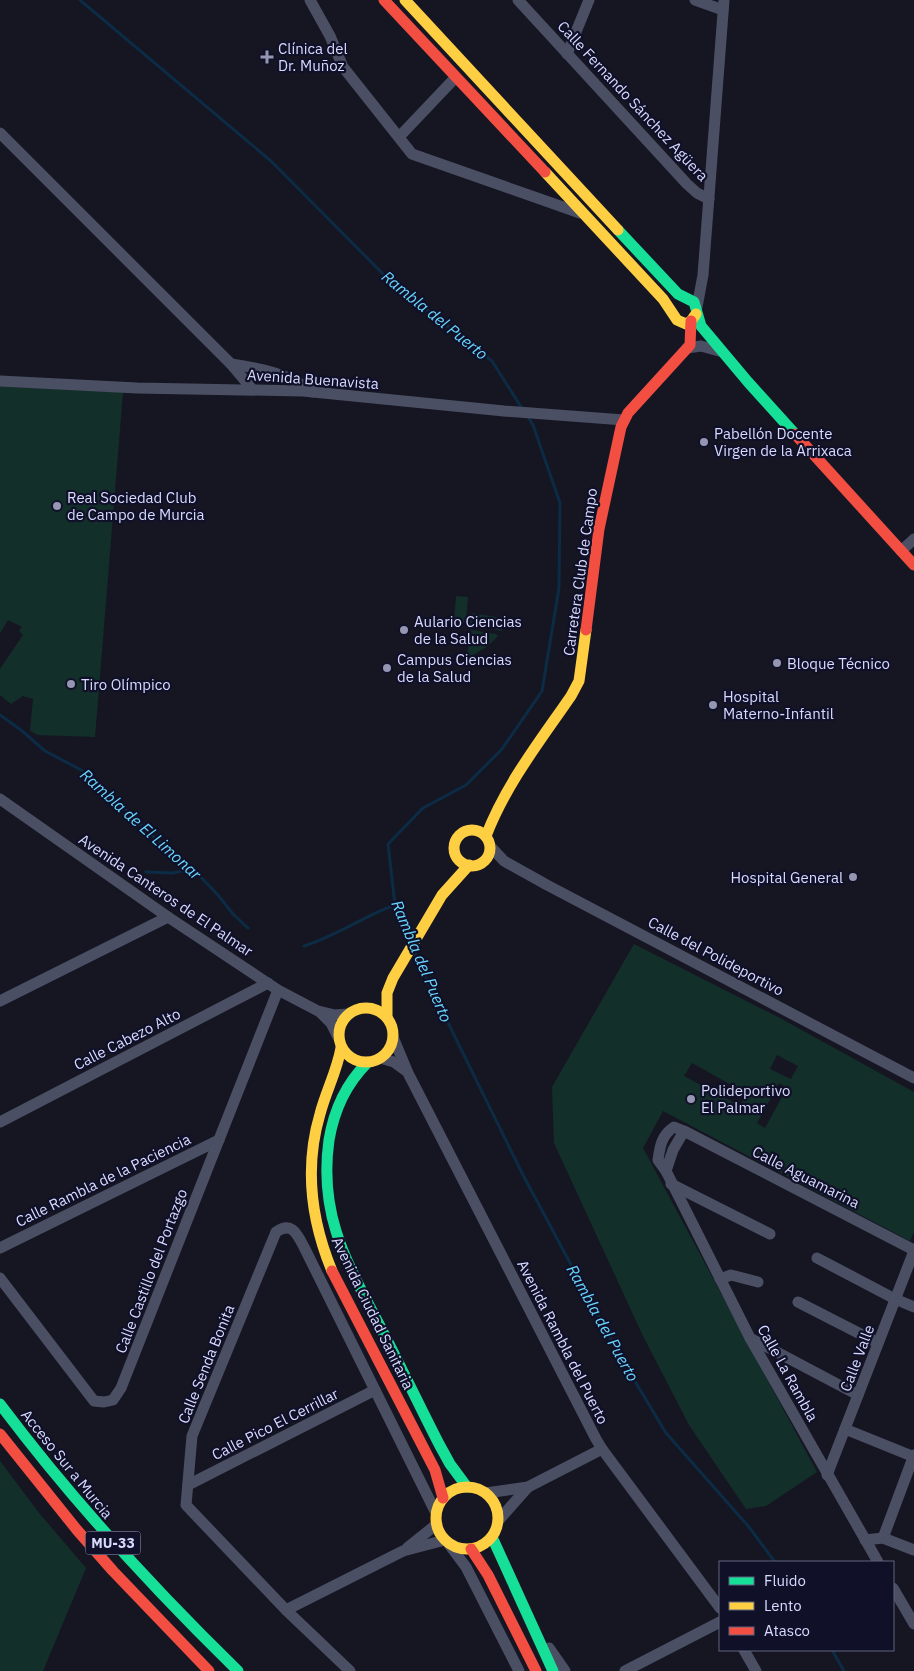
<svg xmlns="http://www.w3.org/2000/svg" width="914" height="1671" viewBox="0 0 914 1671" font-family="'IBM Plex Sans',sans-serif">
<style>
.green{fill:#132f2a;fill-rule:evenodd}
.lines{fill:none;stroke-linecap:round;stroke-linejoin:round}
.stream{stroke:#0c2b44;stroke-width:3}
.street{stroke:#4b4f64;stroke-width:11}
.fast{stroke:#16e098;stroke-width:11}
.slow{stroke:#ffcf43;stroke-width:11}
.jam{stroke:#f24e42;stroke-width:11}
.poi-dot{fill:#9496b2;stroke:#101129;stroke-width:2}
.labels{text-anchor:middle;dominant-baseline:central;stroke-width:4.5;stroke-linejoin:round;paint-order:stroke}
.shield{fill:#101129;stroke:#9c9ebf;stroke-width:1}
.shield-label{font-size:14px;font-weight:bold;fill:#d8dbff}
.poi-label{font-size:15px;fill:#d8dbff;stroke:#101129;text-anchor:start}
.street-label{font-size:15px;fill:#d8dbff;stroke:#101129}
.water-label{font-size:16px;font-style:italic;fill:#67d6fe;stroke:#101129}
</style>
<rect width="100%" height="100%" fill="#161623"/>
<g class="green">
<polygon points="0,384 123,392 95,737 38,735 30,731 33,699 23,696 11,704 0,695 0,669 23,635 19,631 22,627 8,620 0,633"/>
<polygon points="456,596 468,597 466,621 464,622 454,621"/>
<polygon points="471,613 503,618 502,631 472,625 470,623"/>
<polygon points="471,630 496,634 498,636 488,646 468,658 467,656"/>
<path d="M634,944L780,1018L914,1092V1232L910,1241L663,1111L643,1148L817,1472L766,1506L746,1509L689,1425L642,1334L554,1143L552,1087ZM777,1055L798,1066L791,1079L770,1069ZM692,1063L746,1093L740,1106L684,1076ZM779,1083L787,1088L765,1128L757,1123Z"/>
<polygon points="0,1461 39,1513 86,1568 43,1671 0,1671"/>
</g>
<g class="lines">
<g class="stream">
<polyline points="80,0 271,161 389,280 492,361 523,410"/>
<polyline points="0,715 21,730 45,751 85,772 112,796 147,831 193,869 218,895 233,914 248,928"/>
<polyline points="146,872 172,873 193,869"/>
<polyline points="409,938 395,905 388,844 423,808 466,785 502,749 542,691 559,588 560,503 533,425 527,415"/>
<path d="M304,946C336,936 364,916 395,905"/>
<polyline points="414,951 424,974 523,1175 621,1358 666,1433 749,1527 775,1562"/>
<polyline points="832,1650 844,1671"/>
</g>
<g class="street">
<polyline points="310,0 330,36 343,67 412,154 580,213"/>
<polyline points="518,0 687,184 697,193 709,199"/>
<polyline points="695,0 723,10"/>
<polyline points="567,54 589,0"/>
<polyline points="0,133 231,364 252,389"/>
<polyline points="399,137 455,78"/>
<polyline points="697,307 703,275 724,0"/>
<polyline points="687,348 701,346 719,351"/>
<path d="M231,364C259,368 290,374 313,392"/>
<polyline points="0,381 137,388 303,391 504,411 624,420"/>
<polyline points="901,551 914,539"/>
<polyline points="0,799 168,917 278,990 318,1011 335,1015 348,1014"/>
<polyline points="490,846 504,861 547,885 914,1078"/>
<polyline points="0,1001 168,917"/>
<polyline points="320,1012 331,1023 338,1037"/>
<polyline points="393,1037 408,1073 596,1439 602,1449 720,1608"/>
<polyline points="380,1058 394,1062 405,1070"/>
<polyline points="0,1122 268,983"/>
<path d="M684,1131L673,1150L666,1171L658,1160C660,1145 662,1135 674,1127L684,1131L914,1250"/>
<polyline points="666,1171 750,1338 878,1562"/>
<polyline points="671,1184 770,1234"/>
<polyline points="0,1248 219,1140"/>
<polyline points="817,1258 895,1299 914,1307"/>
<polyline points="0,1278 94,1401 104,1402 113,1400 121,1388 278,990"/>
<polyline points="720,1279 731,1275 758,1282"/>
<polyline points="798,1302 878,1343"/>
<polyline points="750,1338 858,1395"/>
<polyline points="845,1429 914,1457"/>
<polyline points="827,1475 914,1251"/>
<polyline points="188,1485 375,1390"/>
<polyline points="486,1493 528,1487 602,1449"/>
<polyline points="498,1521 528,1487"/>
<polyline points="883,1538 914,1455"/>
<polyline points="865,1540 883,1538 914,1550"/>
<polyline points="448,1543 466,1567 519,1671"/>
<polyline points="407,1548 437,1524"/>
<polyline points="893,1588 914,1624"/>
<polyline points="286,1610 403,1551 445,1540"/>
<polyline points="549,1648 565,1671"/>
<polyline points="744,1650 756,1671"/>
<path d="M350,1671L286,1610L186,1505L192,1436L276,1232C292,1221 297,1234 304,1247L436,1513"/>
<polyline points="625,1671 720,1622"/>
</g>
<g class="fast">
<polyline points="618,230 678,294 694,302 701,326 748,382 795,434"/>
<path d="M367,1063C346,1084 334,1110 329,1140C318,1218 349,1266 383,1332C402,1369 420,1407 439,1444L450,1464L467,1487"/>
<path d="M0,1404C72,1500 152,1587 238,1671"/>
<polyline points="492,1537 553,1671"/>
</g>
<g class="slow">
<polyline points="405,0 618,230"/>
<polyline points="545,172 663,299 677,320 686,324 691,321 696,314"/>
<circle cx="472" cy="848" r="18"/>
<path d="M486,836C506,784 540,741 571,696L579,681L586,630"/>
<circle cx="366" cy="1035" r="27"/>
<polyline points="387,1017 387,993 393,978 442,895 469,865"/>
<path d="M332,1271C311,1220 304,1168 320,1114C326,1091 337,1071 341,1048"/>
<circle cx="467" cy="1518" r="31"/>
</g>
<g class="jam">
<polyline points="384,0 545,172"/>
<polyline points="795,434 914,565"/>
<polyline points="586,630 599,529 621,427 628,413 690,345 691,321"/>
<polyline points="332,1271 435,1470 443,1498"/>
<polyline points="0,1434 77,1530 113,1571 209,1671"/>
<polyline points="471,1549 488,1575 536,1671"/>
</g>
</g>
<g class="poi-dot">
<path d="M264.5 49.5h5v5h5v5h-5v5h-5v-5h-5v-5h5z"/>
<circle cx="704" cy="442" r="5"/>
<circle cx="57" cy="506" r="5"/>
<circle cx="404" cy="630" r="5"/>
<circle cx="777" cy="663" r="5"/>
<circle cx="387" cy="668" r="5"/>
<circle cx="71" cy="684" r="5"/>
<circle cx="713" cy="705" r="5"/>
<circle cx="853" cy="877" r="5"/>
<circle cx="691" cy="1099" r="5"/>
</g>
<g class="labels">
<rect class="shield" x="85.5" y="1531.5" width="55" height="23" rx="4"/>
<g class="shield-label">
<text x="113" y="1543">MU-33</text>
</g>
<g class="poi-label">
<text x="278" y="48">Clínica del<tspan x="278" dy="17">Dr. Muñoz</tspan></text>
<text x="714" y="433">Pabellón Docente<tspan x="714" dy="17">Virgen de la Arrixaca</tspan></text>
<text x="67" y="497">Real Sociedad Club<tspan x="67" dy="17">de Campo de Murcia</tspan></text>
<text x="414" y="621">Aulario Ciencias<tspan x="414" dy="17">de la Salud</tspan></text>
<text x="397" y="659">Campus Ciencias<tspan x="397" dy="17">de la Salud</tspan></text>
<text x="787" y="663">Bloque Técnico</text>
<text x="81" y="684">Tiro Olímpico</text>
<text x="723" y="696">Hospital<tspan x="723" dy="17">Materno-Infantil</tspan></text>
<text x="843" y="877" text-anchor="end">Hospital General</text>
<text x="701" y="1090">Polideportivo<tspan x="701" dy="17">El Palmar</tspan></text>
</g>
<g class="street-label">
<text transform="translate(633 101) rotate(47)">Calle Fernando Sánchez Agüera</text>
<text transform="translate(313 379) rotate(4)">Avenida Buenavista</text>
<text transform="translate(580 572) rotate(-82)">Carretera Club de Campo</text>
<text transform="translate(166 895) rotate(34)">Avenida Canteros de El Palmar</text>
<text transform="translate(716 956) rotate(28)">Calle del Polideportivo</text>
<text transform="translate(127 1039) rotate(-27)">Calle Cabezo Alto</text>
<text transform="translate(806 1177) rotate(27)">Calle Aguamarina</text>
<text transform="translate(103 1180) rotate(-26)">Calle Rambla de la Paciencia</text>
<text transform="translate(151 1271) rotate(-69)">Calle Castillo del Portazgo</text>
<text transform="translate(373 1313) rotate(64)">Avenida Ciudad Sanitaria</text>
<text transform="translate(563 1342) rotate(63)">Avenida Rambla del Puerto</text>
<text transform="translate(857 1358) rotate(-69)">Calle Valle</text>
<text transform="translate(206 1364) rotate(-68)">Calle Senda Bonita</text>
<text transform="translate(788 1373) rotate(61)">Calle La Rambla</text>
<text transform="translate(275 1424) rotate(-27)">Calle Pico El Cerrillar</text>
<text transform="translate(67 1464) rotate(51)">Acceso Sur a Murcia</text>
</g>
<g class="water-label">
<text transform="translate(435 315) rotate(39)">Rambla del Puerto</text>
<text transform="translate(141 824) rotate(42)">Rambla de El Limonar</text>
<text transform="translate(422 961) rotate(67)">Rambla del Puerto</text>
<text transform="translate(603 1323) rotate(61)">Rambla del Puerto</text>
</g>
</g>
<rect x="719" y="1561" width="175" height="90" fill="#101129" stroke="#60627f"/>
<rect x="729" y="1577" width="25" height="8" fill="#16e098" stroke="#60627f"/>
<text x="764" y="1586" font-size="15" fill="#d8dbff">Fluido</text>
<rect x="729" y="1602" width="25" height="8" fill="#ffcf43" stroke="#60627f"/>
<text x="764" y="1611" font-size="15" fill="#d8dbff">Lento</text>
<rect x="729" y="1627" width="25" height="8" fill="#f24e42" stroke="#60627f"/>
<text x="764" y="1636" font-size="15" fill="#d8dbff">Atasco</text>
</svg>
